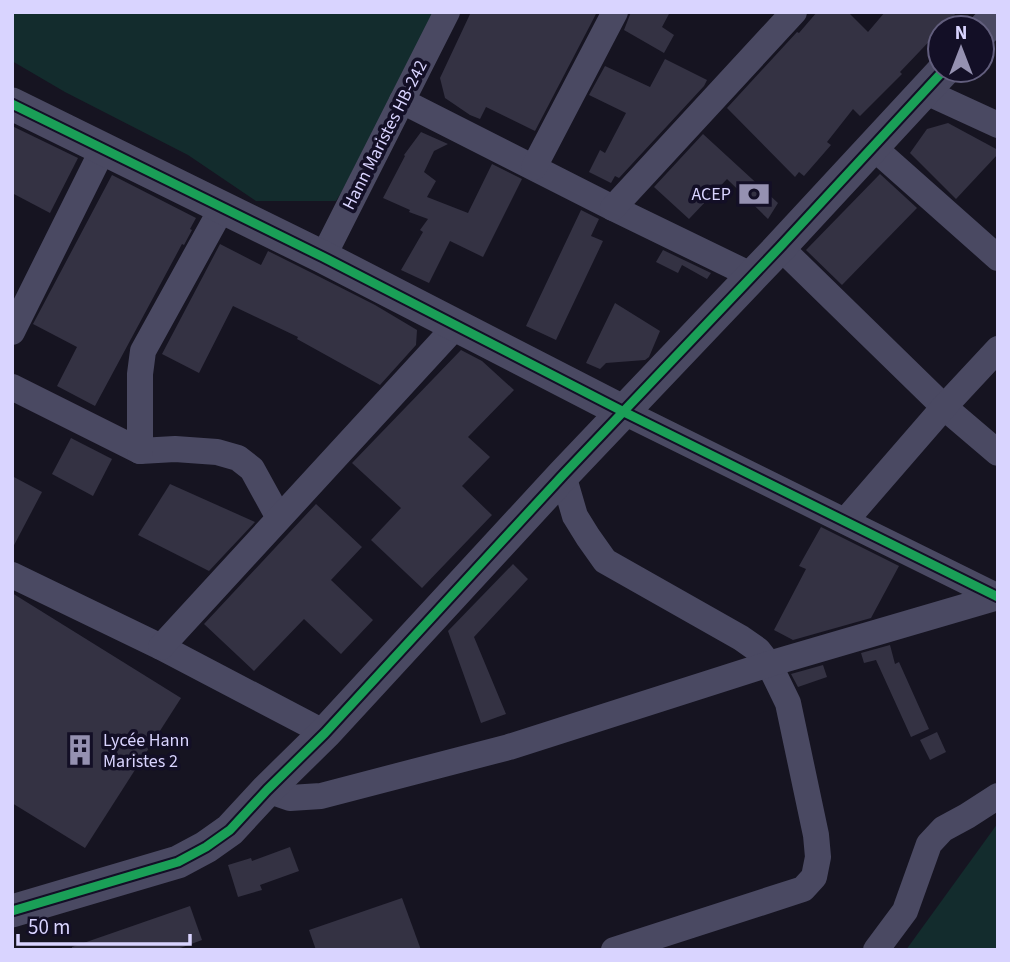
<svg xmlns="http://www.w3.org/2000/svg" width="1010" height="962" viewBox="0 0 1010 962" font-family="'Source Sans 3',sans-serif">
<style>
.green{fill:#132c2d}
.building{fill:#343243}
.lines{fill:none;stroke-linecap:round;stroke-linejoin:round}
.minor{stroke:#4a4962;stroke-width:26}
.tertiary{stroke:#4a4962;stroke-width:33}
.cycleway-casing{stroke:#130f26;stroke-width:13}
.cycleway{stroke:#1a9f57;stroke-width:9}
.labels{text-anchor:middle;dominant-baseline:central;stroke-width:7;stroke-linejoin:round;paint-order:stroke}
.street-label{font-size:18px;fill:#d9d4ff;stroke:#130f26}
.poi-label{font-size:18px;fill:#d9d4ff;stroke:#130f26;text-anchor:end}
</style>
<rect width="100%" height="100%" fill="#161421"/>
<g class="green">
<polygon points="12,12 439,12 388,117 336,201 256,201 188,155 65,92 12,61"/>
<polygon points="998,823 998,950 906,950"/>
</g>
<g class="building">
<polygon points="471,12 597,12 535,131 486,107 480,119 470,115 445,98 440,78"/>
<polygon points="631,12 670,12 662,27 674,35 664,53 624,30"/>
<polygon points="817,12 848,12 868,32 885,12 957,12 942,28 940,28 940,30 900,72 902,74 860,116 853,109 827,142 831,145 804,176 799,172 795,177 727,108 797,32 799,33"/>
<polygon points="665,59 707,80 704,86 619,178 615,176 611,183 589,172 600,150 605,153 626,113 589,95 605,66 650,87"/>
<polygon points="948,123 998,150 998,154 956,199 910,153 927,129"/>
<polygon points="12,126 78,158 50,213 12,193"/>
<polygon points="421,132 448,144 434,151 424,172 436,181 427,197 468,213 492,164 522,179 483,257 450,241 429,283 401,270 423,232 420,230 428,219 409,212 410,210 383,198 405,156 404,155"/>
<polygon points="703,134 778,203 768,219 727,179 689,219 654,187"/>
<polygon points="880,174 917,208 842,285 806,250"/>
<polygon points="112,175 196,218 190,229 192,230 184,245 182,244 95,406 57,386 77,347 33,324"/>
<polygon points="581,210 599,219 591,236 603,241 556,340 526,326"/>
<polygon points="220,244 261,265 268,251 314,274 375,305 417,330 416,345 380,385 297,339 298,337 233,306 199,373 162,354"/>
<polygon points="663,250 711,273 707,279 682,265 678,273 656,262"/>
<polygon points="615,303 660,331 649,357 645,360 606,363 600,369 586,363"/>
<polygon points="461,350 482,361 514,390 468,437 490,457 462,486 492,515 422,588 371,540 401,508 352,463"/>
<polygon points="71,438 112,459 93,496 52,474"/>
<polygon points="12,476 42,492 12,549"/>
<polygon points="170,484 255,522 209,571 138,535"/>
<polygon points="316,504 362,547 331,580 373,620 341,654 304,619 254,671 204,624"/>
<polygon points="821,527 899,566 871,618 793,640 774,630 806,569 799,566"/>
<polygon points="513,564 528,579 474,637 506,714 481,723 448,631"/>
<polygon points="12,593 181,698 85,848 12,803"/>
<polygon points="890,645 895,664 899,662 929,729 911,737 876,660 864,663 861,653"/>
<polygon points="823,665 827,677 798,687 791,674"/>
<polygon points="937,732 946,752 930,760 920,740"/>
<polygon points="290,847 299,871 260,885 262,890 238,897 228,865 251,858 252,861"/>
<polygon points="402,898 421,950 316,950 309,930"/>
<polygon points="190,906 202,940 175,950 72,950 72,947"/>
</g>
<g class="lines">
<g class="minor">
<polyline points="924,91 998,125"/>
<polyline points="402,101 613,208 753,276"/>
<polyline points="873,147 998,258"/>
<polyline points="534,167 615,12"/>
<polyline points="613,208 794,12"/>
<polyline points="780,247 944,407 998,453"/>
<polyline points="323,257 447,12"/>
<polyline points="12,332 103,149"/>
<polyline points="12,387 140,451 175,449 217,452 238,458 252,469 279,518"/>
<polyline points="624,412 998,597"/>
<polyline points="140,451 140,374 143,351 222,208"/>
<polyline points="563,475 575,516 588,537 605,561 741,638 758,650 769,664 788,703 816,835 818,857 814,877 803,889 614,950"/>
<polyline points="846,520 944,407 998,349"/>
<polyline points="12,575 161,647 325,733"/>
<polyline points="161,647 456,326"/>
<polyline points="267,790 290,798 321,796 509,747 769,664 998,597"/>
<polyline points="876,950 905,911 929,844 943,829 967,816 998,796"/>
</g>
<g class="tertiary">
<polyline points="982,31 998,14"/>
<polyline points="12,104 323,257 624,412"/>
<polyline points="12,911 178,862 206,847 230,830 267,790 325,733 563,475 780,247 944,70"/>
</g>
<defs>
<g id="cycleway">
<polyline points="12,104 323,257 624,412 998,597"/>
<polyline points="12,911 178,862 206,847 230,830 267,790 325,733 563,475 780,247 944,70"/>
</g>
</defs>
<use href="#cycleway" class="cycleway-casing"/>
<use href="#cycleway" class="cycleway"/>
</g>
<defs>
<symbol id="bank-bare" viewBox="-9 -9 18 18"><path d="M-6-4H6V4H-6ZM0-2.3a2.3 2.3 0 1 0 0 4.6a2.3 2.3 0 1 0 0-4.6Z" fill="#9591b1" stroke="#130f26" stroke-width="2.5" paint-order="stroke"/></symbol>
<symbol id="building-bare" viewBox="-9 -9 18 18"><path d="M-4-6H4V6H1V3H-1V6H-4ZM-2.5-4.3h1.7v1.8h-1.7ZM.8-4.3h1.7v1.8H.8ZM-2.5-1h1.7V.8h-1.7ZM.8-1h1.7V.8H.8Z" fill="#9591b1" stroke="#130f26" stroke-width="2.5" paint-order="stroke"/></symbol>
</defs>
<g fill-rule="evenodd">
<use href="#bank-bare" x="732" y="172" width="44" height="44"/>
<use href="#building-bare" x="58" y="728" width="44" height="44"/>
</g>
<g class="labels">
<g class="street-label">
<text transform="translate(385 135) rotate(-63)">Hann Maristes HB-242</text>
</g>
<g class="poi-label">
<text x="731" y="194">ACEP</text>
<text x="103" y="740" text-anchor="start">Lycée Hann<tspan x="103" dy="21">Maristes 2</tspan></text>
</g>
</g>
<rect width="1010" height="962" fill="none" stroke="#d9d4ff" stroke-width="28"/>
<g transform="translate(961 49)"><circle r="33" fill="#130f26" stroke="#625e7d" stroke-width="2"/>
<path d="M0-5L12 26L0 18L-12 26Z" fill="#9591b1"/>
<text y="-10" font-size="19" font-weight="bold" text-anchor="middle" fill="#d9d4ff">N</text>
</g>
<path d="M18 934v10h172v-10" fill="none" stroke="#d9d4ff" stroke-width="3.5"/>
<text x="28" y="934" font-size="21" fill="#d9d4ff" stroke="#130f26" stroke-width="5" paint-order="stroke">50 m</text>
</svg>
